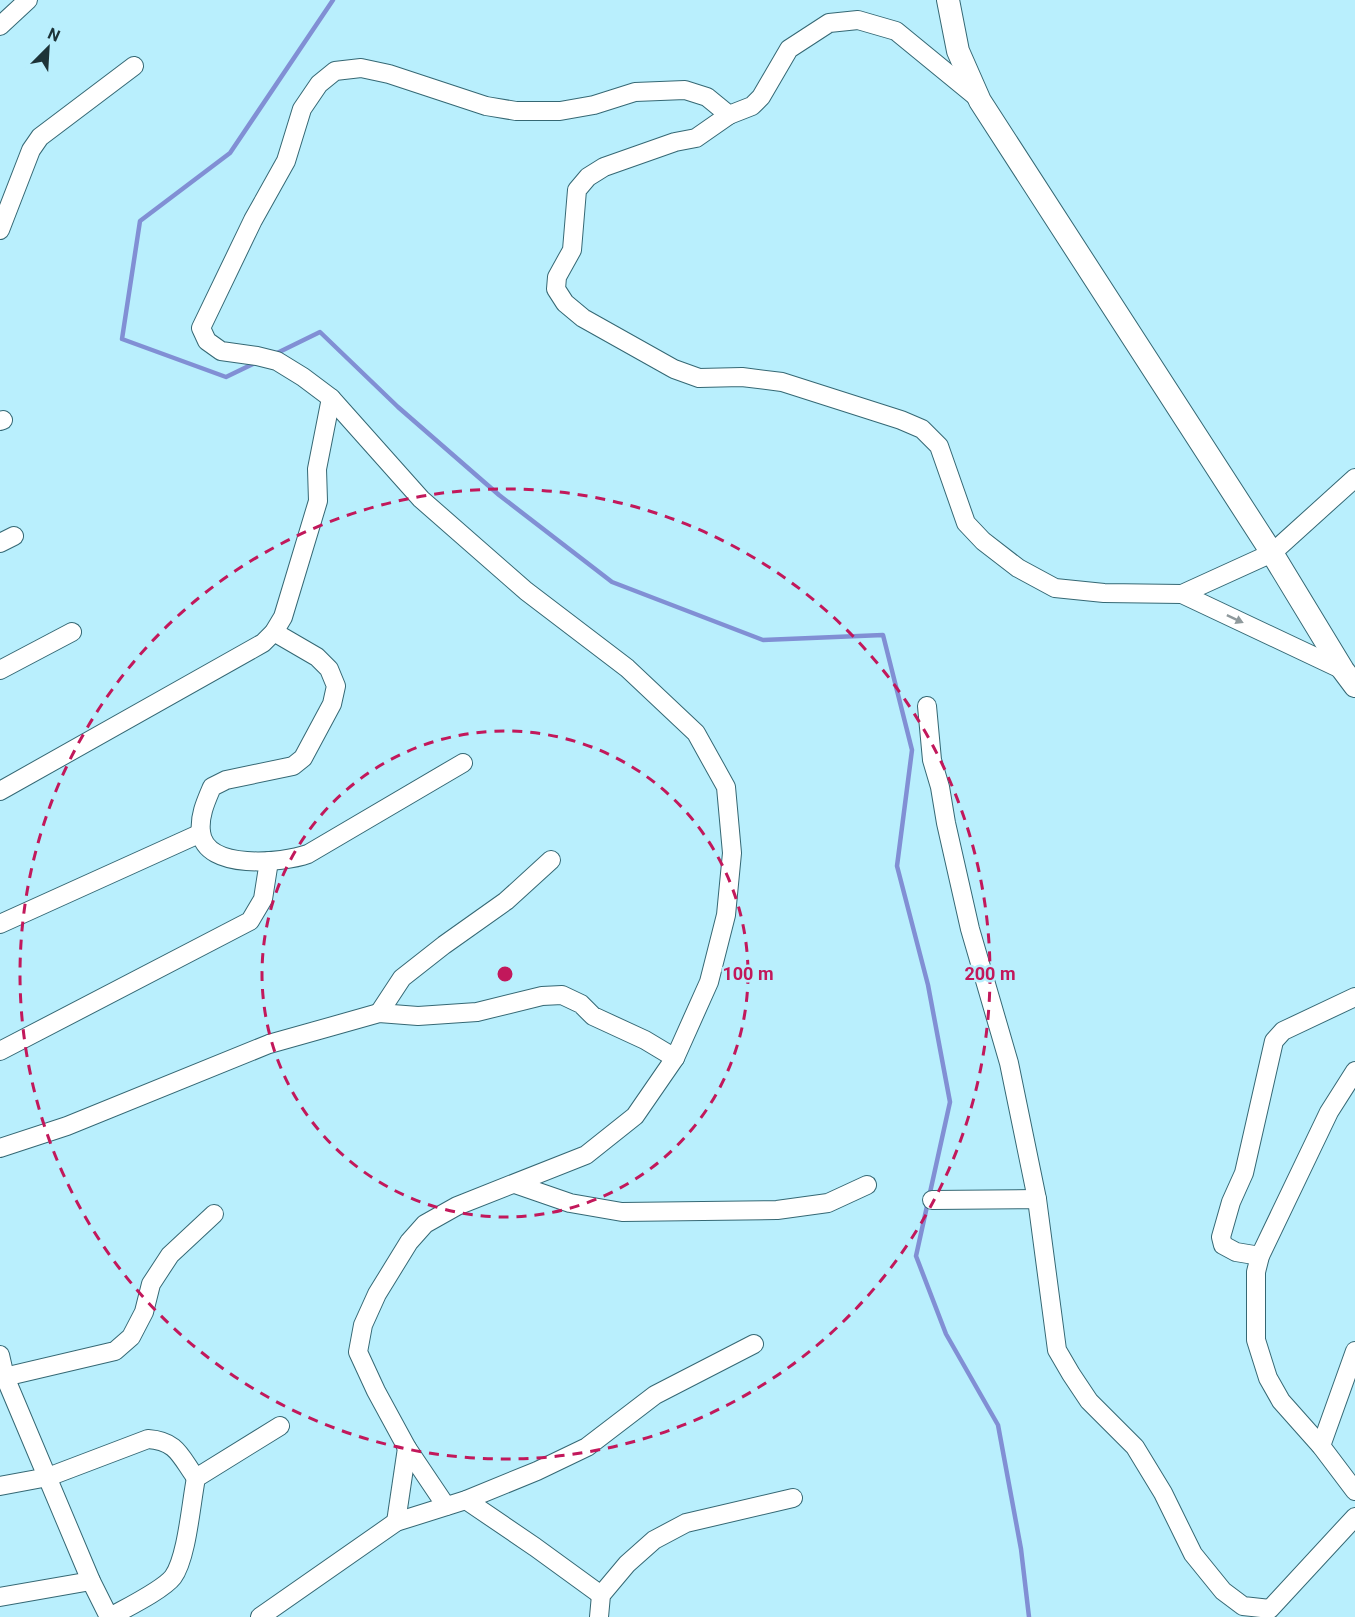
<svg xmlns="http://www.w3.org/2000/svg" width="1355" height="1617" viewBox="0 0 1355 1617" font-family="Roboto,sans-serif">
<style>
.lines{fill:none;stroke-linecap:round;stroke-linejoin:round}
.stream{stroke:#818fd4;stroke-width:4.5}
.minor-casing{stroke:#356874;stroke-width:20}
.tertiary-casing{stroke:#356874;stroke-width:24}
.minor{stroke:#fff;stroke-width:18}
.tertiary{stroke:#fff;stroke-width:22}
.oneway{fill:#8e999c}
.ring{fill:none;stroke:#c2185b;stroke-width:3;stroke-dasharray:10 8}
.centre{fill:#c2185b;stroke:#b9effd;stroke-width:3}
.ring-label{font-size:18px;text-anchor:middle;font-weight:bold;fill:#c2185b;stroke:#b9effd;stroke-width:5;stroke-linejoin:round;paint-order:stroke}
</style>
<rect width="100%" height="100%" fill="#b9effd"/>
<g class="lines">
<g class="stream">
<polyline points="273,355 320,332 398,407 499,495 612,582 763,640 883,635 912,750 897,866 928,985 950,1102 916,1256 946,1334 998,1425 1021,1549 1029,1617"/>
<polyline points="257,362 226,377 122,339 140,221 230,153 333,0"/>
</g>
<defs>
<g id="minor">
<polyline points="0,26 28,0"/>
<polyline points="729,115 696,138 675,142 604,167 588,177 577,190 572,250 557,277 556,289 565,303 583,318 674,369 699,378 742,377 782,382 901,420 922,429 939,446 966,523 983,541 1018,568 1055,588 1104,593 1182,594 1343,670"/>
<polyline points="0,230 31,150 40,137 134,66"/>
<polyline points="0,421 3,420"/>
<polyline points="0,543 14,536"/>
<polyline points="1182,594 1272,553 1355,478"/>
<path d="M274,632L317,657L329,669L336,686L332,704L303,758L293,766L226,780L212,787C206,801 199,816 201,832C205,871 283,863 308,854L463,763"/>
<polyline points="0,670 72,632"/>
<polyline points="927,706 932,760 940,787 946,823 970,929 1009,1063 1037,1199"/>
<polyline points="0,791 263,643 274,632 283,617 318,501 317,469 331,398"/>
<polyline points="0,924 201,833"/>
<polyline points="379,1013 402,978 444,945 506,901 551,860"/>
<polyline points="0,1051 250,921 263,899 269,861"/>
<polyline points="1355,1071 1329,1112 1260,1256 1256,1272 1256,1340 1268,1378 1281,1401 1321,1446 1355,1491"/>
<polyline points="0,1148 67,1126 269,1044 379,1013 418,1016 477,1012 542,996 562,995 581,1004 593,1016 645,1040 675,1058"/>
<polyline points="515,1184 570,1203 622,1212 777,1210 828,1203 867,1185"/>
<polyline points="932,1200 1037,1199 1057,1350 1071,1374 1089,1401 1135,1447 1163,1493 1193,1554 1223,1591 1243,1606 1270,1609 1355,1517"/>
<polyline points="1260,1256 1236,1252 1223,1245 1221,1237 1231,1202 1244,1173 1274,1041 1283,1031 1355,997"/>
<polyline points="0,1355 5,1377 91,1581 109,1617"/>
<polyline points="0,1378 115,1351 131,1337 144,1312 151,1284 170,1255 214,1214"/>
<polyline points="1321,1446 1355,1351"/>
<path d="M0,1486L48,1477L148,1439C177,1441 180,1456 196,1478"/>
<polyline points="466,1500 535,1547 601,1595"/>
<polyline points="446,1506 407,1448 376,1391 358,1352 363,1325 377,1294 409,1242 425,1224 457,1206 586,1155 635,1116 675,1058 709,982 726,915 732,853 726,787 696,733 627,668 526,591 421,499 331,398 303,377 277,361 257,356 221,351 207,341 201,328 253,220 286,161 302,109 319,84 335,71 361,68 389,74 486,106 516,111 560,111 594,105 635,92 685,90 707,97 729,115 752,106 761,97 789,49 829,23 858,20 896,31 979,99"/>
<polyline points="396,1522 407,1448"/>
<polyline points="0,1597 91,1581"/>
<path d="M110,1617C126,1608 163,1590 173,1577C187,1558 191,1503 196,1478L280,1426"/>
<polyline points="260,1617 396,1522 466,1500 537,1471 587,1447 655,1395 754,1344"/>
<polyline points="599,1617 601,1595 627,1564 654,1540 686,1523 793,1498"/>
</g>
<polyline id="tertiary" points="948,0 958,51 980,101 1272,553 1343,670 1355,686"/>
</defs>
<use href="#minor" class="minor-casing"/>
<use href="#tertiary" class="tertiary-casing"/>
<use href="#minor" class="minor"/>
<use href="#tertiary" class="tertiary"/>
</g>
<defs><path id="oneway-solid" d="M-6-.8H1V-3.2L6.5 0L1 3.2V.8H-6Z" transform="scale(1.5)"/></defs>
<use class="oneway" href="#oneway-solid" transform="translate(1235 619) rotate(25)"/>
<g class="ring">
<circle cx="505" cy="974" r="243"/>
<circle cx="505" cy="974" r="485"/>
</g>
<circle cx="505" cy="974" r="9" class="centre"/>
<g class="ring-label">
<text x="748" y="980">100 m</text>
<text x="990" y="980">200 m</text>
</g>
<g transform="translate(48 48) rotate(24)" stroke="#b9effd" stroke-width="4.5" paint-order="stroke">
<path d="M0-4.5L10 22L0 15L-10 22Z" fill="#1d3338"/>
<text y="-9" font-size="16" font-weight="bold" text-anchor="middle" fill="#1d3338">N</text>
</g>
</svg>
